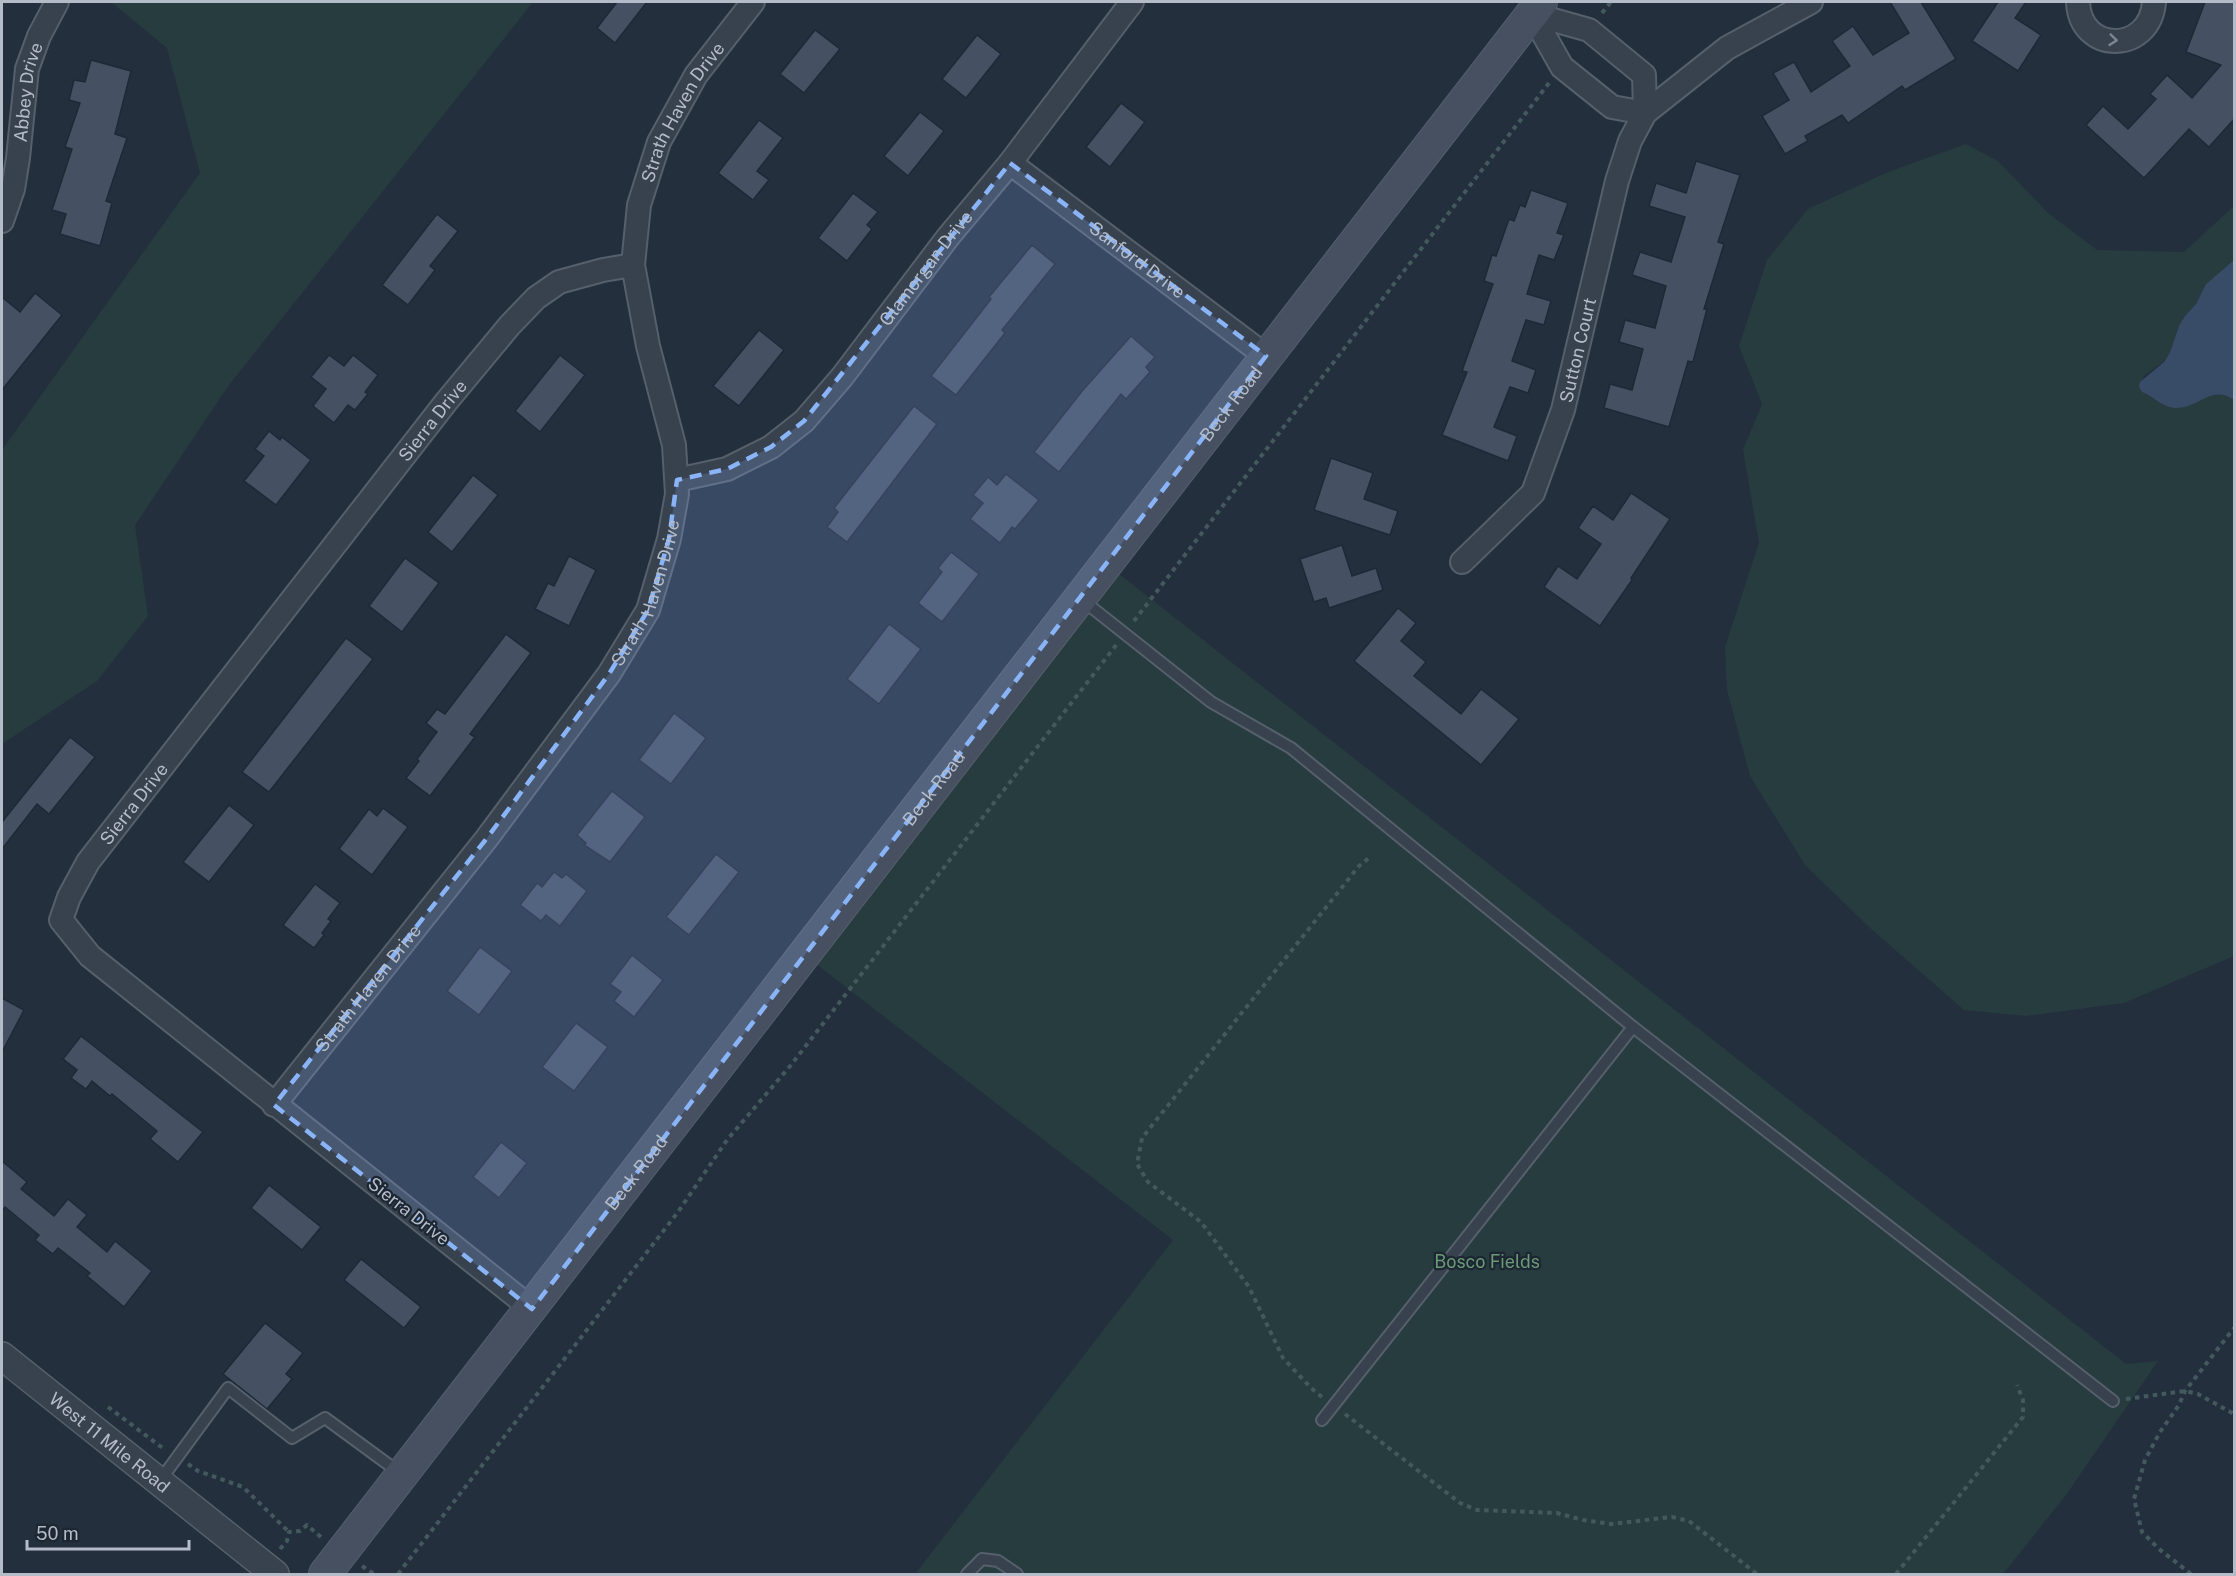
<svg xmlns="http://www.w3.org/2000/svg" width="2236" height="1576" viewBox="0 0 2236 1576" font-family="'Public Sans',sans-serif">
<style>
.green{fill:#263c3f}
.water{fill:#394c67}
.building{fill:#455162;stroke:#1f2835;stroke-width:1.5}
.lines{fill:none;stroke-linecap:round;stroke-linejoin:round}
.service-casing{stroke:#565f6c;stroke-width:14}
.minor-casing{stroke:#565f6c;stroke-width:26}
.tertiary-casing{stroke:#565f6c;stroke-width:30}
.secondary-casing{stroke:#565f6c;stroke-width:34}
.path{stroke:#44595c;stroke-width:4;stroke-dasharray:4.5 4.5;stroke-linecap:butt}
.service{stroke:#38414e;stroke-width:10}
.minor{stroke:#38414e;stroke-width:22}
.tertiary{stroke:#38414e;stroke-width:27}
.secondary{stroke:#465061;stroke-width:32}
.oneway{stroke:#7c8592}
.marked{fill:#8ab4f8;fill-opacity:0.2;stroke:#8ab4f8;stroke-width:4.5;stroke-dasharray:12 8;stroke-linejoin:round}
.labels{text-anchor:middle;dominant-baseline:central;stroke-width:4.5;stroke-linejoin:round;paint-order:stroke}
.street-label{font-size:18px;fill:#b4bcc9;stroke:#1d2633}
.park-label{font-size:18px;fill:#6b9a76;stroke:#1d2633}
</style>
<rect width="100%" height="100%" fill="#242f3e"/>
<g class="green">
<polygon points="111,2 533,2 229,385 135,525 148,616 97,681 2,744 2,450 200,173 167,48"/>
<path d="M1966,144L1998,161L2048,213L2097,250L2184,252L2234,206V260L2206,284L2196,304L2185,316L2179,326L2170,352L2163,362L2144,376L2139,387C2143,394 2148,394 2154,398C2192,424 2206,379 2234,400V956L2124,1003L2026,1016L1964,1010L1869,927L1805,865L1750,776L1727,690L1725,647L1759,543L1743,450L1762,404L1739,346L1767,260L1808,209L1888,172Z"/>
<polygon points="1109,566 2126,1364 2158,1361 2066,1495 2003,1574 915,1574 1173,1240 807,957"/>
</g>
<path class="water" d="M2234,260V400C2212,384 2199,408 2176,408C2164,408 2154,397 2142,392L2139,387L2140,382L2164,362L2170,352L2179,326L2185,316L2196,304L2206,284Z"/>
<g class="building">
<polygon points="617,2 647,2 615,43 597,28"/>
<polygon points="1890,2 1921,2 1956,59 1905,90 1902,86 1848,123 1842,115 1805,136 1808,141 1785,154 1762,116 1789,100 1773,73 1794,62 1811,92 1850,66 1832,41 1853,26 1873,55 1909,33"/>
<polygon points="1998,2 2026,2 2015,18 2041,35 2018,71 1972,41"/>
<polygon points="2205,2 2235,2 2235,118 2209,147 2189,129 2144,178 2086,125 2103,106 2128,129 2156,99 2150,94 2167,75 2192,98 2221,65 2186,52"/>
<polygon points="815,30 840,49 804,93 780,74"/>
<polygon points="977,35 1001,54 966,98 942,79"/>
<polygon points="91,60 131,71 115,134 127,138 106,201 112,203 100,246 60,234 66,214 52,210 72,149 65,147 80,103 69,100 74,80 85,82"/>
<polygon points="1121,103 1145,122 1110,167 1086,147"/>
<polygon points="920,112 944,131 908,176 884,156"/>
<polygon points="759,120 783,138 757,171 769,180 753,200 718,173"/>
<polygon points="1696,161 1740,175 1718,242 1724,244 1704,309 1707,309 1693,362 1688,361 1669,427 1604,408 1610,384 1632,390 1643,349 1619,342 1625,320 1655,328 1666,286 1632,275 1640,252 1671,262 1685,217 1649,206 1656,183 1686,193"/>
<polygon points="1531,190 1568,203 1557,233 1564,235 1554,260 1539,255 1527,294 1551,301 1544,325 1526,320 1512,361 1536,370 1528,393 1510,387 1494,427 1517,436 1508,461 1442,435 1467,372 1462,371 1493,284 1484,281 1492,255 1496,256 1509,219 1514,221 1520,205 1525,207"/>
<polygon points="853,193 878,212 867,225 872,229 847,261 818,238"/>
<polygon points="437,214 458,231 430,266 435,270 408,305 382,285"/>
<polygon points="1032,245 1055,264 1002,330 1005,333 956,395 931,376 991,299 989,297"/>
<polygon points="35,293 62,315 2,390 2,297 20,312"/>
<polygon points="759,330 784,350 739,406 713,386"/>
<polygon points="1131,336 1155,357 1146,367 1150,372 1126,399 1121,394 1059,472 1034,452 1083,390"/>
<polygon points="329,355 344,366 353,355 378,375 365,392 368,394 355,410 348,405 334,423 313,406 326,389 311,377"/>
<polygon points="560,355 585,375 540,432 515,411"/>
<polygon points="914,406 937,424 847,542 827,527 838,512 834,508"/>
<polygon points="269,431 280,440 282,437 311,460 276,505 244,481 264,456 255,449"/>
<polygon points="1331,458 1373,473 1364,499 1398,511 1390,535 1314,510"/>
<polygon points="1006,474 1039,500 1015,529 1012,527 1000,543 970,519 983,503 973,495 988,477 997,485"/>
<polygon points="473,475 498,495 452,552 428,532"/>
<polygon points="1631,493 1670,519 1631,578 1632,580 1600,626 1544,587 1558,566 1577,579 1601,544 1578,528 1593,506 1613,520"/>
<polygon points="1342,545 1352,576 1376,568 1383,590 1329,608 1326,598 1314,602 1300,559"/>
<polygon points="951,552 979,574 942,622 918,603 942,572 938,568"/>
<polygon points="569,556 596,570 569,626 535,609 548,583 554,586"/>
<polygon points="405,558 439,583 402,632 369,606"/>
<polygon points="1398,608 1416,623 1401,641 1426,662 1414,676 1461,714 1481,689 1519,719 1481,765 1354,661"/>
<polygon points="889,624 921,649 879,704 847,679"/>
<polygon points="506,634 531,653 470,734 475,737 430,796 406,778 419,761 417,759 437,732 426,723 437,709 445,714"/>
<polygon points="346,638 373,659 269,792 242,772"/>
<polygon points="674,713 706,738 671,784 639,760"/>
<polygon points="70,737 95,757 49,814 37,804 2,849 2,822"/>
<polygon points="612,791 645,817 610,862 584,845 586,843 577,835"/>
<polygon points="229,805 254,825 209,882 183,862"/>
<polygon points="383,808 408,827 372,875 339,849 369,809 377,816"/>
<polygon points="716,854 739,872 689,935 666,917"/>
<polygon points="554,872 562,878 566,874 587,891 560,926 546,915 541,921 520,905 537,883 542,887"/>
<polygon points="315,884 340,903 328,919 331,921 322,933 324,935 314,948 283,925"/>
<polygon points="480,947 512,971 479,1015 447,991"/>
<polygon points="632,955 663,980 634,1017 614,1001 621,992 610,984"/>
<polygon points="2,998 24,1010 2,1052"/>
<polygon points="576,1023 608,1047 574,1091 542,1067"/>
<polygon points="81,1036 203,1132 178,1162 150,1139 157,1131 112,1094 110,1096 92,1081 86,1089 71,1078 77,1070 63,1059"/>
<polygon points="501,1142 527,1163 499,1198 473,1177"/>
<polygon points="2,1161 27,1182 21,1189 54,1216 68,1199 87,1215 77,1227 107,1252 115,1241 152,1271 124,1307 87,1276 90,1273 58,1248 53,1254 35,1240 39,1235 5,1207 2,1211"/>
<polygon points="269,1185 321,1227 302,1250 251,1208"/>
<polygon points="361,1259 421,1307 404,1328 344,1280"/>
<polygon points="265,1323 303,1353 286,1374 292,1379 267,1409 223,1374"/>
</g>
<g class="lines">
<defs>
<g id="service">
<polyline points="1081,599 1211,702 1291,748 1633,1027 2113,1401"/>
<polyline points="1322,1420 1633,1027"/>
<polyline points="159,1482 228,1388 292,1438 325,1418 400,1473"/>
<polyline points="967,1574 982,1559 998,1561 1017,1574"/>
</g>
<g id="minor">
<path d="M2078,2C2080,54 2150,54 2154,2"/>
<polygon points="1532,14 1589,30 1644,75 1645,113 1612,107 1562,67"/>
<path id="s1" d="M1010,163L1266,356"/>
<path id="s2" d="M2,221L13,189L18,158L27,69L39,36L57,2"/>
<path id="s3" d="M677,480L727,469L771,447L804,421L842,377L948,237L1010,163L1132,2"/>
<path id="s4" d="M1462,562L1533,493L1563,410L1617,181L1630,141L1645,113L1727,48L1811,2"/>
<path id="s5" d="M274,1105L487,838L609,674L648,610L669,539L677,494L674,445L648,346L633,265L639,205L659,142L696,75L753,2"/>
<path id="s6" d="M532,1309L90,956L61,920L69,897L88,862L446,402L510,325L536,298L559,282L603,270L633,265"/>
</g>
<g id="tertiary">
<path id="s7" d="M2,1356L275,1574"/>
</g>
<g id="secondary">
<path id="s8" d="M325,1574L1541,2"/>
</g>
</defs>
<use href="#service" class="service-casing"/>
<use href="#minor" class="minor-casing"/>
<use href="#tertiary" class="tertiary-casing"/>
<use href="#secondary" class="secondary-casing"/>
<g class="path">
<polyline points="1602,13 1611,2"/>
<polyline points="1134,621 1549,83"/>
<polyline points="1322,1397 1311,1388 1283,1358 1249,1287 1201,1222 1148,1182 1137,1164 1142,1138 1359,866 1370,857"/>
<polyline points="2126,1399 2185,1391 2198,1394 2234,1414"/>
<polyline points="108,1407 164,1449"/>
<polyline points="1345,1414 1460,1503 1477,1510 1557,1513 1583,1520 1611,1524 1672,1517 1689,1521 1757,1574"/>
<polyline points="188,1464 198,1471 243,1487 289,1532"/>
<polyline points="280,1549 287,1541 289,1532 300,1531 307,1525 322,1538"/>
<polyline points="362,1566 374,1574"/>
<polyline points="398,1574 678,1212 727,1140 791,1065 1117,644"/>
<polyline points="1896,1574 2023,1417 2023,1400 2017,1385"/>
<polyline points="2191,1574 2159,1549 2142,1532 2134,1499 2145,1460 2160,1432 2179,1405 2185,1391 2234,1328"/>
</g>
<use href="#service" class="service"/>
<use href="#minor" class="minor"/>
<use href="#tertiary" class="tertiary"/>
<use href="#secondary" class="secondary"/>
</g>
<defs><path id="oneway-chevron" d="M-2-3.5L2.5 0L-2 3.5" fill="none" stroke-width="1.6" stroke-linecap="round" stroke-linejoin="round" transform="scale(1.5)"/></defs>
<use class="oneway" href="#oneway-chevron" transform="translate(2113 40) rotate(6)"/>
<path class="marked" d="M1010,163L1266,356L532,1309L274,1105L487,838L609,674L648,610L669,539L677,480L727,469L771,447L804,421Z"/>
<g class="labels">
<g class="street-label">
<text stroke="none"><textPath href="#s2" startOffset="132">Abbey Drive</textPath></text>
<text stroke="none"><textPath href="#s5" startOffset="1138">Strath Haven Drive</textPath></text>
<text stroke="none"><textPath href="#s1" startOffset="160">Sanford Drive</textPath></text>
<text stroke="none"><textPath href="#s3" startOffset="338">Glamorgan Drive</textPath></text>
<text stroke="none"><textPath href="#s4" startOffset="249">Sutton Court</textPath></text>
<text stroke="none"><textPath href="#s8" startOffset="1480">Beck Road</textPath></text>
<text stroke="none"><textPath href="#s6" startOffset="1236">Sierra Drive</textPath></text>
<text stroke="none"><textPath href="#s5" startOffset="636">Strath Haven Drive</textPath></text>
<text stroke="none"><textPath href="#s8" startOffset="994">Beck Road</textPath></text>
<text stroke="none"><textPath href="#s6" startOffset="750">Sierra Drive</textPath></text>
<text stroke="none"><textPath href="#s5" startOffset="150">Strath Haven Drive</textPath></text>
<text stroke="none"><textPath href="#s8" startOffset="508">Beck Road</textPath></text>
<text transform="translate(409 1211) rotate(38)">Sierra Drive</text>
<text stroke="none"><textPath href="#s7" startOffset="138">West 11 Mile Road</textPath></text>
</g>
<g class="park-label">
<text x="1487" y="1261">Bosco Fields</text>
</g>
</g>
<rect width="2236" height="1576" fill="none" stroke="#b4bcc9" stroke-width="6"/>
<path d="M27 1540v9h162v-9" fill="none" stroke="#b4bcc9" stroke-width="3"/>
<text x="36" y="1540" font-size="18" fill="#b4bcc9" stroke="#1d2633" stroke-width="4.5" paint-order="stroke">50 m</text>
</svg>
